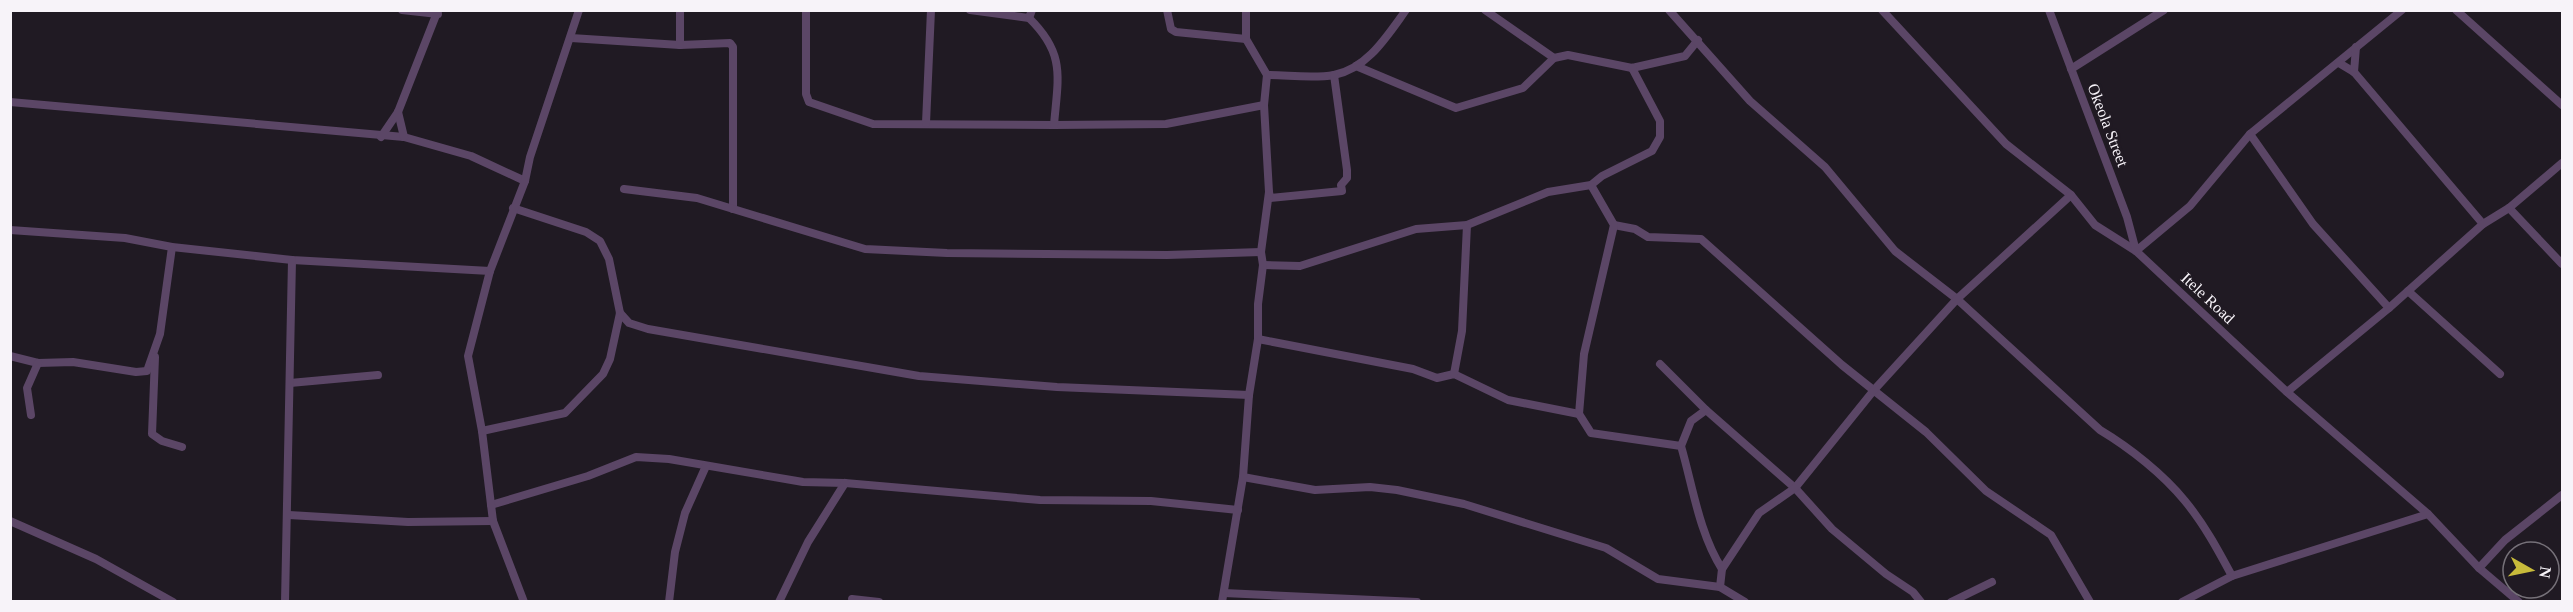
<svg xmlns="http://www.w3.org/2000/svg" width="2573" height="612" viewBox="0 0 2573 612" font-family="Georgia,serif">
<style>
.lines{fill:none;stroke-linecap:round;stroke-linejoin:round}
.street{stroke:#5b4666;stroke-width:8}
.labels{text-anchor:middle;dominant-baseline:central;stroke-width:6;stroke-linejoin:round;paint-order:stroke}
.street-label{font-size:16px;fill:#f7f3f9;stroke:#201a23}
</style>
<rect width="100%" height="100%" fill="#201a23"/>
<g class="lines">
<g class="street">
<polyline points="402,10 438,14"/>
<polyline points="680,10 680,45"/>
<polyline points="806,10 806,94 809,102 873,124 1054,125 1166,124 1264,105"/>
<polyline points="970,10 1029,18 1032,10"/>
<polyline points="1167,10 1171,29 1176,32 1246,39"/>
<polyline points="1485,10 1554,58 1568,55 1632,68 1685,56 1698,40"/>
<path d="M1669,10L1750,101L1825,167L1895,251L1957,299L2100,430C2130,448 2163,474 2185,501C2204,524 2218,550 2232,576"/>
<polyline points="1882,10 2006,144 2071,195 2095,225 2136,251 2287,392 2428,514 2479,568 2519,602"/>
<polyline points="2049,10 2127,217 2136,251 2190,206 2250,134 2402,10"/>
<polyline points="2456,10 2562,105"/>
<path d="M1029,18C1066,54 1058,77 1054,125"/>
<polyline points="571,38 680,45 730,43 733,47 733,209"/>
<polyline points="2339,63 2354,72 2483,224"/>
<polyline points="1356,66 1456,108 1523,88 1554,58"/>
<polyline points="2071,69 2164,10"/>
<polyline points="2354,72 2356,47"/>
<path d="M1267,75C1288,75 1313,79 1334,75C1367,69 1387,36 1406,10"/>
<polyline points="10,102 404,137 471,156 525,181"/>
<polyline points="398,112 404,137"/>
<polyline points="926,123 931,10"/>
<polyline points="2250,134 2313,224 2389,308"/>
<polyline points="381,137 398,112 438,10"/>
<polyline points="624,189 697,198 865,249 947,253 1167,255 1261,252"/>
<polyline points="1269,192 1270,198 1342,191 1341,185 1347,178 1347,170 1334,75"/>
<polyline points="2509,208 2562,264"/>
<polyline points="1614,225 1635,229 1648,237 1701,239 1842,365 1926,432 1986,491 2051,535 2090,602"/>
<polyline points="10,230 125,238 172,247 292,260 490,271"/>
<polyline points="1263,265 1300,266 1416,229 1467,225 1548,192 1591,185 1602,176 1652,151 1660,137 1660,121 1632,68"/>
<polyline points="2408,291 2500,374"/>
<polyline points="620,313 629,323 648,329 919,376 1057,387 1249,395"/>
<path d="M1258,339L1413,369L1437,378L1454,374L1508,400L1579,414L1591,433L1681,446C1693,487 1699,533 1722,569"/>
<polyline points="10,356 38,363 73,362 136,372 147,371 160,334 172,247"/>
<polyline points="155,357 152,434 162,441 182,447"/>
<polyline points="1660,364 1706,410 1795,488 1832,529 1886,574 1913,592 1921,602"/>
<polyline points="1454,374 1462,331 1467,225"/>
<polyline points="290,383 378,375"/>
<polyline points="2287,392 2389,308 2483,224 2509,208 2562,163"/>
<polyline points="1579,414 1584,354 1614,225 1591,185"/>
<polyline points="31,415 27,388 38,363"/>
<polyline points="482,431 565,413 603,374 610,359 620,313 609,259 600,241 586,232 513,208"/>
<polyline points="1681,446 1691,421 1706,410"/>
<polyline points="1243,477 1315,490 1370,487 1397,490 1464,504 1606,548 1658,579 1720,587 1745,602"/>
<polyline points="491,505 588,476 636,457 669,459 803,482 845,483 1040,500 1151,501 1238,510"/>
<polyline points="289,515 408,522 493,521"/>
<polyline points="10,521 96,559 173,602"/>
<polyline points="2479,568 2505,540 2562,495"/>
<polyline points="1720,587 1722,569 1759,513 1795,488 1874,390 1957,299 2071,195"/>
<polyline points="1224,593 1417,602"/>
<polyline points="852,599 879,602"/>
<polyline points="285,602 292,260"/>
<polyline points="524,602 493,521 482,431 468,356 490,271 525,181 530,157 579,10"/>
<polyline points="669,602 675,552 685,513 706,466"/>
<polyline points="779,602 808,542 845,483"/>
<polyline points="1222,602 1243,477 1249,395 1258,339 1258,304 1263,265 1261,252 1269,192 1264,105 1267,75 1246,39 1246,10"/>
<polyline points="1951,602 1992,582"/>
<polyline points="2182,602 2232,576 2428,514"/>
</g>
</g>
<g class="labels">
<g class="street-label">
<text transform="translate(2108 125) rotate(69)">Okeola Street</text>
<text transform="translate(2208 298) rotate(43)">Itele Road</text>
</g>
</g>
<rect width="2573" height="612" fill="none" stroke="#f7f3f9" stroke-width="24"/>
<g transform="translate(2531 570) rotate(99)"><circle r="28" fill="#201a23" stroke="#767179" stroke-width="1.5"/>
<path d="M0-4.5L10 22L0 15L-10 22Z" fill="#c8bb3b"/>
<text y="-9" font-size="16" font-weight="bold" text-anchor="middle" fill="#f7f3f9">N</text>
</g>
</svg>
